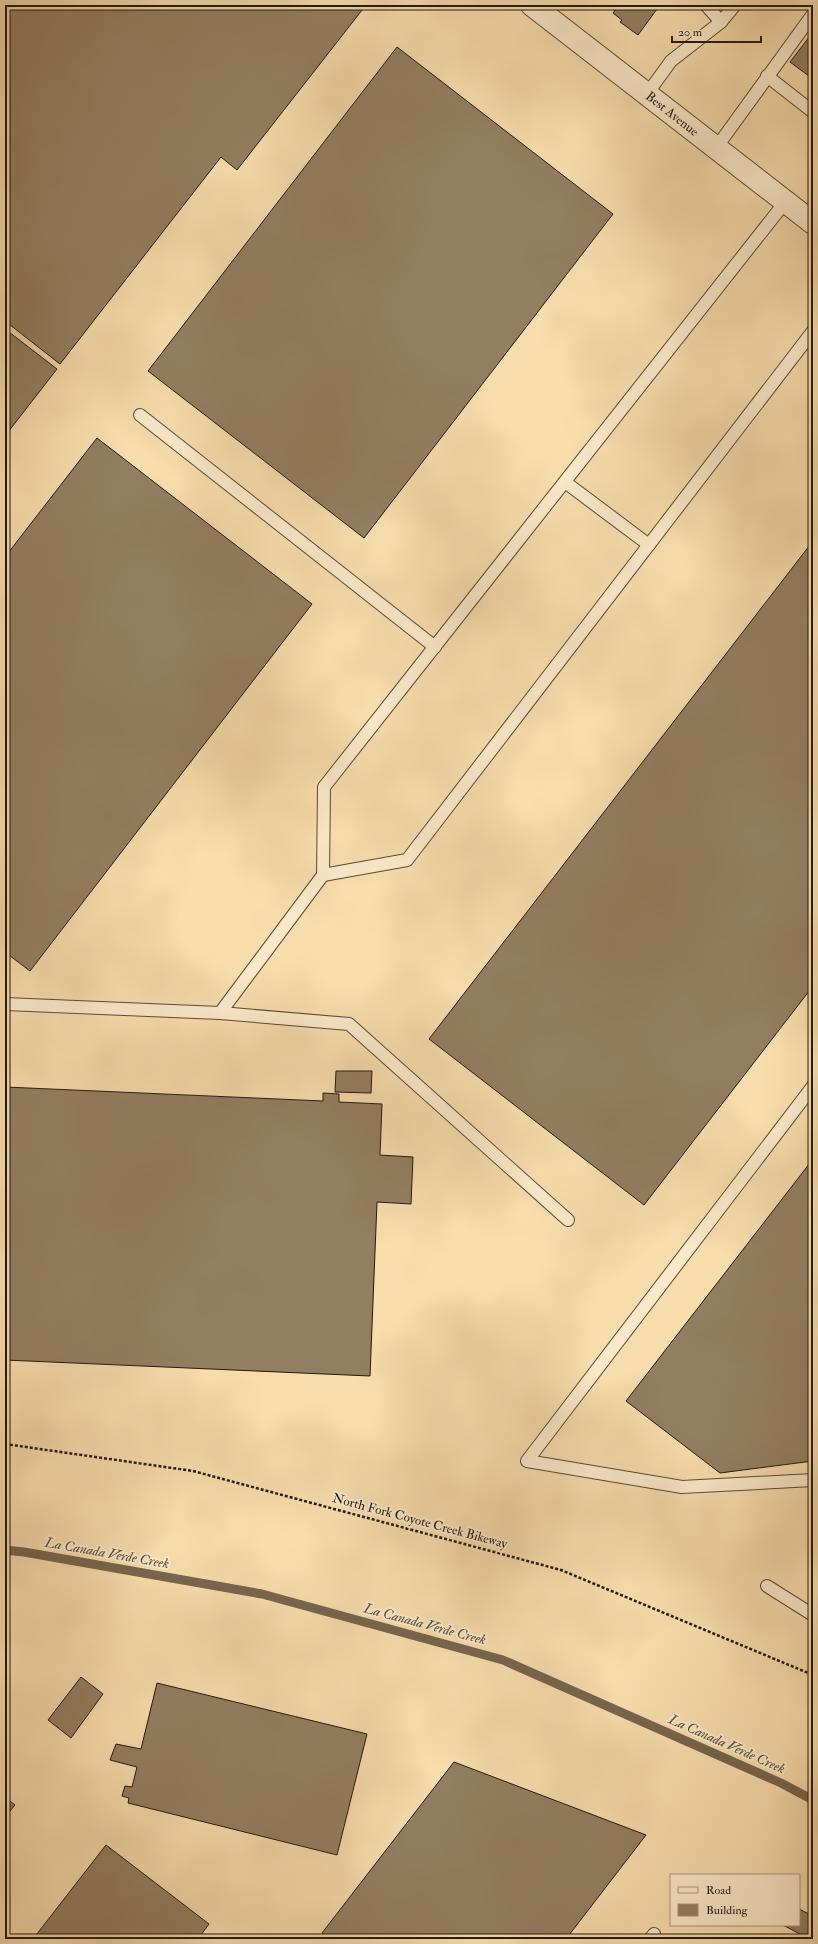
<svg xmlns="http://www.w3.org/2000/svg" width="818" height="1944" viewBox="0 0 818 1944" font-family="'IM FELL Double Pica',serif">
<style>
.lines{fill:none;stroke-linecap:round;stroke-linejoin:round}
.stream{stroke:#77654d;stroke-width:9}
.building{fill:#927e61;stroke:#24180f}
.lane-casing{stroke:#594936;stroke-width:14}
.street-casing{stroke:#594936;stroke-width:24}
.path{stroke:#24180f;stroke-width:2.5;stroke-dasharray:3 2;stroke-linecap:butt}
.lane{stroke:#fae8c9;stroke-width:12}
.street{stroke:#fae8c9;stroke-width:22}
.labels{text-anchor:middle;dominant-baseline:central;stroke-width:4;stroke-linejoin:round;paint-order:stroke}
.street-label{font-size:13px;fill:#24180f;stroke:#fae8c9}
.water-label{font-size:14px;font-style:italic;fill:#5c4c39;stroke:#fae8c9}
</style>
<rect width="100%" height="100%" fill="#f7dcac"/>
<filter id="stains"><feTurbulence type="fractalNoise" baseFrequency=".005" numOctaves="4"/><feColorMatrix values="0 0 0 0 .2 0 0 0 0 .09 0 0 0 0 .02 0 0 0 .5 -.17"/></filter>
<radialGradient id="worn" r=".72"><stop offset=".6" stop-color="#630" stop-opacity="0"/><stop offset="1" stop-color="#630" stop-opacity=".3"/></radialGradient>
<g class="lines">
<polyline class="stream" points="5,1550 24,1552 262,1594 503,1660 781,1783 813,1800"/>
</g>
<g class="building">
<polygon points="5,5 366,5 237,170 221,157 60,364 5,321"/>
<polygon points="619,5 660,5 638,35 620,22 622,20 613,13"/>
<polygon points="813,32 813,79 790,62"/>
<polygon points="397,47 613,214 364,538 148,371"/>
<polygon points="5,329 57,369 5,436"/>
<polygon points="97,438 312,604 30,971 5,952 5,557"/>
<polygon points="813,541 813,986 644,1205 429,1039"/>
<polygon points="336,1071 372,1071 371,1093 335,1092"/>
<polygon points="5,1087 323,1101 323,1093 339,1094 339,1102 382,1104 380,1155 413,1157 411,1204 377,1202 370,1376 5,1360"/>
<polygon points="813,1159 813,1461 720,1473 626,1401"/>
<polygon points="81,1677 103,1694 71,1738 48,1720"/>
<polygon points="157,1683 367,1734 337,1855 128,1803 129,1798 122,1796 125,1786 132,1787 137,1767 110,1760 116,1744 141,1749"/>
<polygon points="454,1762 646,1835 566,1939 330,1939 322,1933"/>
<polygon points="5,1797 15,1805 5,1817"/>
<polygon points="106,1845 209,1924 198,1939 33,1939"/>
<polygon points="799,1909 813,1916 813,1939 809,1939 783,1925 799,1925"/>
</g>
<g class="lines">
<defs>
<g id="lane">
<polyline points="706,5 721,22"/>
<polyline points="767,76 813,112"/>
<polyline points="647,94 671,61 721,22 735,5"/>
<polyline points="716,148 813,14"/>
<polyline points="140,415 435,647"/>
<polyline points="565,482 649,545"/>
<polyline points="323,875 407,860 813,331"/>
<polyline points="5,1004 220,1013 323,875 324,787 786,201"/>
<polyline points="220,1013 349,1024 568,1220"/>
<polyline points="813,1086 527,1461 682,1487 813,1480"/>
<polyline points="767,1586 813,1615"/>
<polyline points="650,1939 654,1934"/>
</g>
<polyline id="street" points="532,5 813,223"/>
</defs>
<use href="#lane" class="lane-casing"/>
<use href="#street" class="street-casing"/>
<polyline class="path" points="5,1444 193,1471 561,1570 813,1675"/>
<use href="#lane" class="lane"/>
<use href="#street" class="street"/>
</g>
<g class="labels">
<g class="street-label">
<text transform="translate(672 114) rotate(38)">Best Avenue</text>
<text transform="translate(420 1521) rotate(15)">North Fork Coyote Creek Bikeway</text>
</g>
<g class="water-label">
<text transform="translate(107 1553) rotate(10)">La Canada Verde Creek</text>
<text transform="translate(425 1624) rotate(15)">La Canada Verde Creek</text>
<text transform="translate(727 1744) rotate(24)">La Canada Verde Creek</text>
</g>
</g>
<rect width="818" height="1944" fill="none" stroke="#f7dcac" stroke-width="20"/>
<rect x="6" y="6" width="806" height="1932" fill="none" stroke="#24180f" stroke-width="2"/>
<rect x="10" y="10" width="798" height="1924" fill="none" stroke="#24180f"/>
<rect x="670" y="1874" width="130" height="52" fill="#fae8c9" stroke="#a4957f"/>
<rect x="678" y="1887" width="20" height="6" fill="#fae8c9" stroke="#a4957f"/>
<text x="706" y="1894" font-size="12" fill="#24180f">Road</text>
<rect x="678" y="1904" width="20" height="12" fill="#927e61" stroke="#a4957f"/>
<text x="706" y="1914" font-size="12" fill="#24180f">Building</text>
<path d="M672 36v6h89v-6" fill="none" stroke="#24180f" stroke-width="2"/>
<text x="678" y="36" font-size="12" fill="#24180f" stroke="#fae8c9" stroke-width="3" paint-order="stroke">20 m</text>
<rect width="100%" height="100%" filter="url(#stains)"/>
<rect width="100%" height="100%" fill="url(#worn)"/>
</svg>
